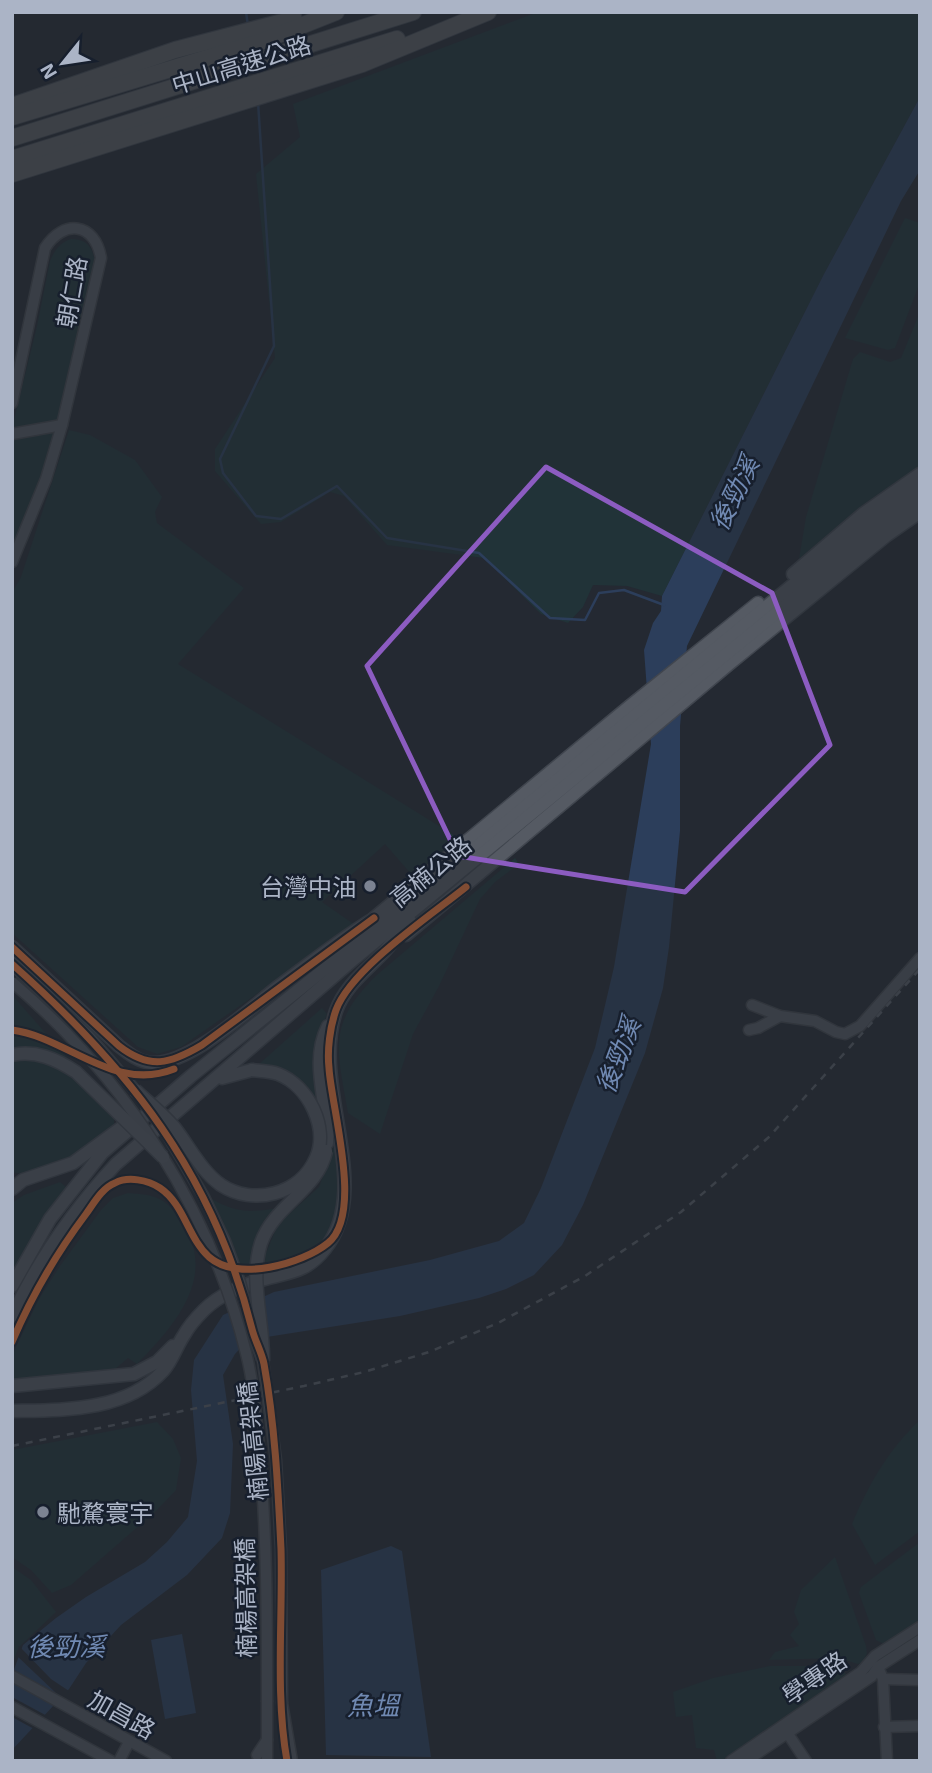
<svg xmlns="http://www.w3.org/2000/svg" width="932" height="1773" viewBox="0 0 932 1773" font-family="'Exo 2','Noto Sans TC',sans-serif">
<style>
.green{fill:#213338}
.water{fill:#2c3e5b}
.pier{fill:#242932}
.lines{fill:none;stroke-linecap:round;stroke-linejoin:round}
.stream{stroke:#2c3e5b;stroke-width:2.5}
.minor-casing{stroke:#40444b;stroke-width:13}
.major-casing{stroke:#41464f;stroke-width:15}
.highway-casing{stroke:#40454e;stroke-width:18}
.minor{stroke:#535861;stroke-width:10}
.major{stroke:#555a63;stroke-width:12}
.highway{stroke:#595c60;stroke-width:16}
.rail{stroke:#575c64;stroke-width:2.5;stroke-dasharray:7 7;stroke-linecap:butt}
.minor-bridge-casing{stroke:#40444b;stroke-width:13;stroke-linecap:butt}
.major-bridge-casing{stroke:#41464f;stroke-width:15;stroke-linecap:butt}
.minor-bridge{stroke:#535861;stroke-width:10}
.major-bridge{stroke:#555a63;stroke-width:12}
.cycleway-casing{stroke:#171f2d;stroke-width:11}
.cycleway{stroke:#f07635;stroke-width:7}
.marked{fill:none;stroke:#8c5cc1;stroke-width:5;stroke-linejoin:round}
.poi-dot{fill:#7c8392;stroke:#171f2d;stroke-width:2.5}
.labels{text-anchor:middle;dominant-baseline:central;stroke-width:5;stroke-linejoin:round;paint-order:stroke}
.street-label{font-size:24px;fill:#abb4c6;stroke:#171f2d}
.poi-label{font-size:24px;fill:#abb4c6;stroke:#171f2d;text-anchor:end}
.water-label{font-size:26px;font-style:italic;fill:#7089b2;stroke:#171f2d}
</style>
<rect width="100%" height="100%" fill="#242932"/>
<g class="green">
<polygon points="538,12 920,12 920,97 824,274 662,596 627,586 593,585 583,607 568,623 541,614 484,558 387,545 344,496 330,492 281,522 261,524 215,471 215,449 275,358 256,174 300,137 293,104"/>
<polygon points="905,218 920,223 920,282 895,348 888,350 845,338"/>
<path d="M71,239C88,239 93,248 95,263L57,421L12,428L37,326L50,261C55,249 60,243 71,239Z"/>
<polygon points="920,312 920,466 864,504 799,559 806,517 853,359 860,352 890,362 901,358"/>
<polygon points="69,430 90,435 135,460 162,497 155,512 157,523 244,588 178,664 460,839 412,875 385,844 322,902 355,925 181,1047 157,1054 138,1047 12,933 12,593 21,577"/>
<polygon points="54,431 40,481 12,551 12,439"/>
<path d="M515,858L519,864L495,882L480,899L439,986L413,1034L380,1134L348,1113C337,1049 326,1024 378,974Z"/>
<path d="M12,995L80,1072L114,1119V1124C93,1144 43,1181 12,1172Z"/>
<polygon points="322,1008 327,1014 321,1030 323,1127 312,1100 258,1065"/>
<path d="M336,1140C340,1170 341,1185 336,1215C335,1220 335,1227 333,1231C323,1253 282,1263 261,1265L278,1224L319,1187Z"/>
<polygon points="60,1182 66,1187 65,1193 12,1276 12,1203 24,1195"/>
<path d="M128,1193C156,1195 165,1197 181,1221C219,1276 175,1325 137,1364L128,1358L115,1369L99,1373L12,1382V1356L15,1349L39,1299L60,1266L101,1210L113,1198Z"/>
<path d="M207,1196C234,1213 248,1213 279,1208L257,1240L251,1266L238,1263Z"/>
<path d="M920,1420V1531L875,1565L852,1524C868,1485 889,1449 920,1420Z"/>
<polygon points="157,1422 173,1439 181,1458 176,1490 157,1510 71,1585 52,1593 31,1570 12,1557 12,1450"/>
<polygon points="920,1542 920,1620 884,1644 876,1640 859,1593 861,1587"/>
<polygon points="835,1557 866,1646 867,1653 863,1662 858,1664 838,1658 769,1660 775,1652 799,1646 790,1635 799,1624 794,1612 801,1590"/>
<polygon points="12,1567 31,1580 56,1612 20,1646 12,1663"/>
<polygon points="770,1666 820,1666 842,1670 847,1675 844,1680 727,1761 717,1761 714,1750 696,1748 692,1715 676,1717 673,1692 713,1678"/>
</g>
<g class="water">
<polygon points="920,97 920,170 901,201 687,646 680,726 680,831 669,947 663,988 645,1053 583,1205 562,1245 534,1275 506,1289 479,1298 400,1316 248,1340 235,1354 223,1375 233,1444 230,1513 222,1538 187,1575 121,1625 86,1663 69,1689 12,1750 12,1675 23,1645 56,1618 86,1597 145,1562 167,1542 188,1517 197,1461 191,1390 194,1360 223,1315 274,1292 430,1260 499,1241 524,1223 541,1188 595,1048 614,967 651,744 644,650 653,623 661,611 662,596 824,274"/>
<polygon points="391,1546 402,1551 431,1757 326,1755 321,1570"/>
<polygon points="182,1634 196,1713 165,1719 151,1640"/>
</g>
<g class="pier">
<polygon points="19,1646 51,1679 69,1691 62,1702 12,1680 12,1669 56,1693 16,1655"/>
<polygon points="12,1697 49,1717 36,1730 12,1717"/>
</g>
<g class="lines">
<g class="stream">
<polyline points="246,12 248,26"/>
<polyline points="258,102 274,346 220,459 223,473 256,516 281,519 337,486 387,538 479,553 550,618 585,620 599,593 624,590 664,605"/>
</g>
<defs>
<g id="minor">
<path d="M12,403L45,248C63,219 95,222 101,258L62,425L46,479L12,562"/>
<polyline points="12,434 62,425"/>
<polyline points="12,964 89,1036 135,1090"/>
<polyline points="752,1005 780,1016 815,1021 836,1032 845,1034 860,1026 920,958"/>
<polyline points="749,1030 758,1028 780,1016"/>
<polyline points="878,1667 883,1679 887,1761"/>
<polyline points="12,1676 166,1761"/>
<polyline points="883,1679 920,1680"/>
<polyline points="282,1703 292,1761"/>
<polyline points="12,1707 111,1761"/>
<polyline points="884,1727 920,1726"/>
<polyline points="784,1728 806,1761"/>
<polyline points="257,1755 267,1740"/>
<polyline points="119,1761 129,1742"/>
<polyline points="267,1761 267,1702"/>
<polyline points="731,1761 861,1672 875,1656 920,1627"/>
<polyline points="746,1761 872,1676 878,1667 920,1640"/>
</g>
<g id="major">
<polyline points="793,574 863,514 920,474"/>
<polyline points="374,918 630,706 758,603"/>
<polyline points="406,935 729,664 887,535 920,512"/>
<path d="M12,947L119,1046C129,1054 139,1062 152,1063C190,1065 249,1009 279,986C312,962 345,935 380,915"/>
<polyline points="222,1078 252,1070"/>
<path d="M327,1143C329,1103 309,1064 328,1026"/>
<polyline points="12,1189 23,1180 73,1163 129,1122"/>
<polyline points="12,1286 50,1219 102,1153 191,1076 451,868 784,592 872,521 920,488"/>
<path d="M12,1316C39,1259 73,1210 116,1164L355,958L879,529L920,501"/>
<polyline points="12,1386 134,1374 157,1362 173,1346"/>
<path d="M12,1411C62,1410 125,1412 163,1371C172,1361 176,1347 184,1335C189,1326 197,1317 204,1310C219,1295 244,1284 265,1279C290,1272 307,1272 325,1249C375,1186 310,1087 336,1011C344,988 363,973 379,957C390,946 400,933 410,921"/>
</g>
<g id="highway">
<polyline points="12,106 175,50 294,19"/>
<polyline points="12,117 263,41 336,12"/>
<polyline points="12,138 413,12"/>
<polyline points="12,159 397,39"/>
<polyline points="12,174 362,64 488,12"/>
</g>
</defs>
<use href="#minor" class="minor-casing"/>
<use href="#major" class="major-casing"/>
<use href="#highway" class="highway-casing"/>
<use href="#minor" class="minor"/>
<use href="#major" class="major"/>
<use href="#highway" class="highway"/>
<polyline class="rail" points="12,1446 304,1386 364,1372 429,1352 498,1323 585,1276 681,1212 769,1137 920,969"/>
<defs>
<g id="minor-bridge">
<path d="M12,982C126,1079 210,1208 246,1353C254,1384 256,1416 259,1448C267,1532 267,1617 267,1702"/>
<polyline points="145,1104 167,1134 204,1197 225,1241 240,1282 256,1343 263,1361 276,1460 281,1550 282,1703"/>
</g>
<g id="major-bridge">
<path d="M12,1055C36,1050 56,1059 76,1072L163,1157"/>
<path d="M135,1090C148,1102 163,1114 174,1127C189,1146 201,1171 221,1185C253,1206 300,1195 316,1158C329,1128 309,1086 278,1074C270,1071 260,1071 252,1070"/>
<path d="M263,1361C264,1322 249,1281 261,1243C274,1205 318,1190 326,1151"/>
</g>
</defs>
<use href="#minor-bridge" class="minor-bridge-casing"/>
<use href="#major-bridge" class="major-bridge-casing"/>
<use href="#minor-bridge" class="minor-bridge"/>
<use href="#major-bridge" class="major-bridge"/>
<defs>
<g id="cycleway">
<path d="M12,947L119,1046C150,1070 170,1064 202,1045L374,918"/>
<path d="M12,964C130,1069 213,1174 252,1329C255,1341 262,1353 264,1364C275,1425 278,1488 281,1549C283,1618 275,1693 287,1761"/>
<path d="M12,1030C67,1037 114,1093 174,1069"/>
<path d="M12,1342C32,1295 56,1254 86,1214C94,1203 102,1188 115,1183C128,1176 148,1180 160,1188C184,1204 188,1238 209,1257C238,1282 302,1264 328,1243C364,1214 331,1107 329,1068C327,1050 330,1027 336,1010C351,969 430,916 466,887"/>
</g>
</defs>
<use href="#cycleway" class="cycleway-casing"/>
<use href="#cycleway" class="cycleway"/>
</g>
<path d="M0 0H932V1773H0ZM546,467L772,593L830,745L685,892L458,856L367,666Z" fill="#242932" fill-opacity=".55" fill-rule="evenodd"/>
<path class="marked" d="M546,467L772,593L830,745L685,892L458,856L367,666Z"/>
<g class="poi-dot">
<circle cx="370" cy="886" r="7"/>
<circle cx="43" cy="1512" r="7"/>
</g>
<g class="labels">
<g class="street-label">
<text transform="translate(241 64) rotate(-17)">中山高速公路</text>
<text transform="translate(71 292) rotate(-80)">朝仁路</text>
<text transform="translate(430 871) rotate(-39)">高楠公路</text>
<text transform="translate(252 1441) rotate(-96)">楠陽高架橋</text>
<text transform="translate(245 1598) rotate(-91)">楠楊高架橋</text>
<text transform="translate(814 1677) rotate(-35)">學專路</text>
<text transform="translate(122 1714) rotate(29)">加昌路</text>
</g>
<g class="poi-label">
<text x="356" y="886">台灣中油</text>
<text x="57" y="1512" text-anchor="start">馳騖寰宇</text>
</g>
<g class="water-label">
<text transform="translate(733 493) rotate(-64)">後勁溪</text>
<text transform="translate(617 1055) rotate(-69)">後勁溪</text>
<text x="66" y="1645">後勁溪</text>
<text x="373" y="1704">魚塭</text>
</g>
</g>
<rect width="932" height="1773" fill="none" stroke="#abb4c6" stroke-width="28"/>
<g transform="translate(63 63) rotate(240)" stroke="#171f2d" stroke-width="5" paint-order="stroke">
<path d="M0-5L12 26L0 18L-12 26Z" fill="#abb4c6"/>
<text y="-10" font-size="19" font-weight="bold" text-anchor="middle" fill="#abb4c6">N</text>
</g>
</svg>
